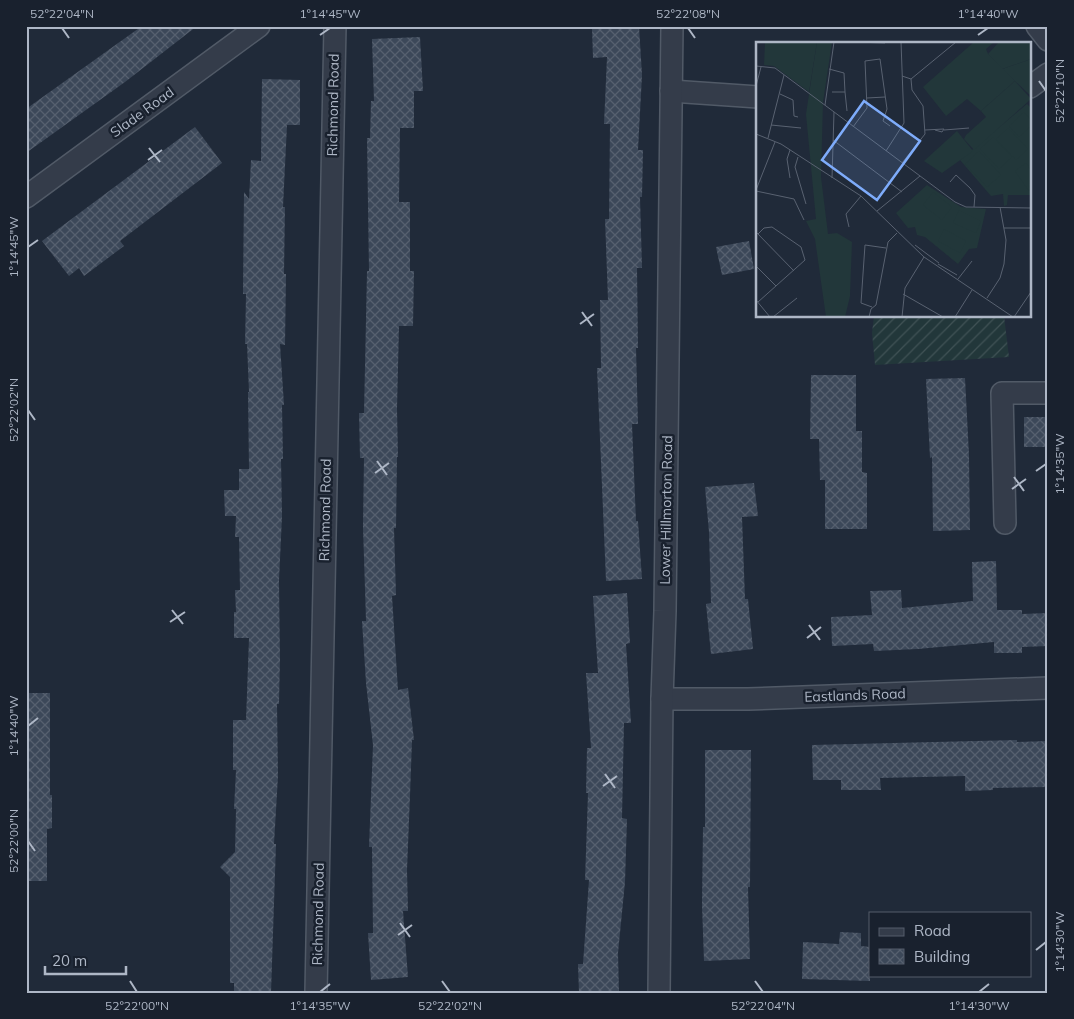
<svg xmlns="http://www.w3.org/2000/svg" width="1074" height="1019" viewBox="0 0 1074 1019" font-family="Mulish,sans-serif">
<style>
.garden{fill:url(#garden-furrows)}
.building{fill:url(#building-cross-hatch)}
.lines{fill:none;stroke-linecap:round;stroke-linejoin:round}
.street-casing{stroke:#515a67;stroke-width:24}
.street{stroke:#343c4a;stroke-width:21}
.ticks{fill:none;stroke:#aeb7c6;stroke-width:2}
.labels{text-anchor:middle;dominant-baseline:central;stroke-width:5;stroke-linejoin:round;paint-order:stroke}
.street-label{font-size:14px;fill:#aeb7c6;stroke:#19212e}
.inset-road{fill:none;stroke:#596271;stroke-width:1}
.view{fill:#7eacfb;fill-opacity:0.15;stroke:#7eacfb;stroke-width:2.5}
.inset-edge{fill:none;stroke:#aeb7c6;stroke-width:2.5}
.neatline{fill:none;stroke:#aeb7c6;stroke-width:2}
.ticks-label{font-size:12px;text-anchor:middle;fill:#aeb7c6}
</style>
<defs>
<pattern id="garden-furrows" width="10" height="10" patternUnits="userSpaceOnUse" patternTransform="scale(1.25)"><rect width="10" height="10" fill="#22373a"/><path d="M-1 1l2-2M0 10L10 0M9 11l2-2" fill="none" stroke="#405255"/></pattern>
<pattern id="building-cross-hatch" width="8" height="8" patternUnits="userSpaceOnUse" patternTransform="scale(1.25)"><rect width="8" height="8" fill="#3c4859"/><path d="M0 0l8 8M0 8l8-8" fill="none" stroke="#56606f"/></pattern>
</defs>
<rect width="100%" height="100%" fill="#202a39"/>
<polygon class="garden" points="874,316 1004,316 1009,357 875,365 872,333"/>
<g class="building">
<polygon points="142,26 197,26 125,82 26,153 26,109"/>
<polygon points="617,26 639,26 642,75 638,150 643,150 642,197 640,197 642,268 637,268 638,348 636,348 638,424 632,424 636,521 638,521 642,579 606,581 597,368 601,368 600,300 608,300 605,219 609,219 610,124 604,124 607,57 593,58 592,28"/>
<polygon points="420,37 423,91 414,91 414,128 400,128 399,202 410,202 410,271 414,271 413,326 399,326 397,409 398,457 397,457 396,528 394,528 396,595 392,596 398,690 408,688 414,740 412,740 410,796 407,870 408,911 403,911 408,977 371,980 368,933 373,933 372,847 369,847 373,745 366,683 362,621 366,621 363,527 364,458 360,458 359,413 364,413 367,271 369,271 367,138 370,138 371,101 374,101 372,39"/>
<polygon points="262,79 300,80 300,125 287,125 283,207 285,207 284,274 286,274 285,345 280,344 284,405 282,405 283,459 281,459 282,516 279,581 280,659 279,704 277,704 278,776 274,844 276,844 271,993 234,993 234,983 230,983 230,877 220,867 235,852 236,809 234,809 236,770 233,770 233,720 246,720 249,638 234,638 234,612 236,612 235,590 240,590 239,537 235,537 236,516 225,516 224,490 239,490 239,469 249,469 248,392 249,392 247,344 245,344 246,294 243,294 244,192 249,199 251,160 261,161"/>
<polygon points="195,127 222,163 120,241 124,246 84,276 79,268 69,276 42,241"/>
<polygon points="749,241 754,269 722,275 716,247"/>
<polygon points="811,375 856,375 856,431 862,431 862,472 867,473 867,529 825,529 825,480 820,480 819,439 810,439"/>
<polygon points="965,378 969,455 970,530 933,531 932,457 930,458 926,379"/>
<rect x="1024" y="417" width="24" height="30"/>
<polygon points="754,483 758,516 742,517 745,599 748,599 753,649 711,654 706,604 711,603 709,532 705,487"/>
<polygon points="996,561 997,610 1022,610 1022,614 1048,613 1048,646 1022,647 1022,653 994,653 994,642 918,649 874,651 873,644 832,646 831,617 872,615 870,591 901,590 902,608 973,601 972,562"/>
<polygon points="627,593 630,643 626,644 631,723 624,723 622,818 627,819 625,882 618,953 619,993 579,993 578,964 583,964 589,880 585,880 588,793 586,793 587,748 591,748 586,673 598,673 593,596"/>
<polygon points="26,693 50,693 50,795 52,795 52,828 47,829 47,881 26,881"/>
<polygon points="1017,740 1017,742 1048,741 1048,787 993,788 993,790 965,791 965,776 880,778 881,790 841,790 841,780 813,780 812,745"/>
<polygon points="705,750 751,750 750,887 748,887 750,959 704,961 702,905 703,827 705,827"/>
<polygon points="840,932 861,933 861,946 870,947 870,981 802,979 803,942 839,944"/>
</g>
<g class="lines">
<defs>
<g id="street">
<polyline points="1037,26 1048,40"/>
<polyline points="1030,87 1048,74"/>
<polyline points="671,91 758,97"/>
<polyline points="26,197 259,26"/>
<polyline points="1005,523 1002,393 1048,393"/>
<polyline points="662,699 748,699 1048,688"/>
<polyline points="316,993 335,26"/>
<polyline points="659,993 662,699 665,611 672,26"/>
</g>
</defs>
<use href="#street" class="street-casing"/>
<use href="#street" class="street"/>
</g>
<path class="ticks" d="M62,28L69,38M688,28L695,38M320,35L330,28M978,35L988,28M1039,81L1046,91M149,148L160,162M148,160L162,150M28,247L38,240M582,312L592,326M580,324L594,314M28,410L35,420M377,461L387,475M1036,471L1046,464M375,473L389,463M1014,477L1024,491M1012,489L1026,479M172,610L183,624M170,622L185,612M809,625L820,640M807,638L821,627M28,726L38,718M605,774L615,788M603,786L617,776M28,841L35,851M400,923L410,937M398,935L412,925M1036,950L1046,942M130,981L137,992M442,981L450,992M755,981L763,992M320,992L330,984M979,992L989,984"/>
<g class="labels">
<g class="street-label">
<text transform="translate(333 105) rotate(-89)">Richmond Road</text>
<text transform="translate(142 112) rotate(-36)">Slade Road</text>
<text transform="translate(325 510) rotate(-89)">Richmond Road</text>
<text transform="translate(666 510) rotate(-89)">Lower Hillmorton Road</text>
<text transform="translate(855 695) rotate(-2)">Eastlands Road</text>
<text transform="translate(318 914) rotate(-89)">Richmond Road</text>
</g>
</g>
<g transform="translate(756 42)">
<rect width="275" height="275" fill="#202a39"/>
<path d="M275,17V54L246,27Z" fill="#22373a"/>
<path d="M9,0H61L53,50L18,24L8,23ZM243,0H275V17L246,27L232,12Z" fill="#22373a"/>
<path d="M61,0H76L67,60L65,135L72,192L81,191L96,200L94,254L89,275H70L59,197L50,179L60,177L50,72ZM218,0H238L230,7L232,12L259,39L225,69L211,57L190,74L167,45ZM271,62L275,66V153H252L251,163L248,164L247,152L235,154L204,118ZM171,143L205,165L230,167L221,206L213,207L202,222L169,195L161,193L159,185L152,186L140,171Z" fill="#22373a"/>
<path d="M259,39L275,57L218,108L208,97L210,93L230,75L225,69ZM201,89L217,109L186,131L168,119Z" fill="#22373a"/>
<path d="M268,70L275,78V84L263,95L253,84ZM252,86L272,107L260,118L240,97ZM237,95L256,115L243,127L224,107ZM223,109L245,133L231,145L209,122ZM270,121L275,128L273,149L259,129ZM177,150L196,165L186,178L167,163ZM203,168L225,179L220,191L197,181ZM188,187L210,199L204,211L182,199Z" fill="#22373a"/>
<path class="inset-road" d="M99,0L129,1M0,24L19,26L199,160L210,165L275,166M73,27L88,31L89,50H76M146,34L155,37L200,0M0,44L5,25M89,50L91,69M24,52L37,58L38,74L42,75M111,56L129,55M69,63L78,0M15,83L45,86M97,85L111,66L109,19L124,17L131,67L127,79L134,84M169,88L188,87L186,90L179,88M188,88L213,86M0,92L25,102L105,154L168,215L257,275M12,96L28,33M77,98L146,150M130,109L148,81L145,0M42,115L39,125L50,162M146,121L169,92L167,64L156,48L155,37M34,136L31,117L34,108M76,136L78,70M194,140L200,133L214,146L219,153L218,165M0,148L19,100M0,149L38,157L48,178M121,169L164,134M93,185L90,172L105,154M248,186H275M0,190L38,229M159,203L183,221M182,222L201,233M0,224L20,244M202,237L216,219M147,252L187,275M231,256L244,236L248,222L250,198L244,165M0,258L14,275M2,260L49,218L45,205L16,185L8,186L2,192M116,265L105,261L109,203L130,206M17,275L41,256M113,275L115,267L120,263L132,200L141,191M146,275L149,246L168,215M199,275L216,248M258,275L275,250"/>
<path class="view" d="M108,59L164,99L121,158L66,118Z"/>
<rect width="275" height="275" class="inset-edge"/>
</g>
<rect width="1074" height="1019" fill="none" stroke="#19212e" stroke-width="55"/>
<rect x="869" y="912" width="162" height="65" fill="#19212e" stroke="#555d6b"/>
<rect x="879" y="928" width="25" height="8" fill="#343c4a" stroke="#555d6b"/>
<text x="914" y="936" font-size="15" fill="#aeb7c6">Road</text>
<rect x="879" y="949" width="25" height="15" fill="url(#building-cross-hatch)" stroke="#555d6b"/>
<text x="914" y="962" font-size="15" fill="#aeb7c6">Building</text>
<path d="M45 966v8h81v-8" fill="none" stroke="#aeb7c6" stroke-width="2.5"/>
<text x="52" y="966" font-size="15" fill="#aeb7c6" stroke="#19212e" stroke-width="4" paint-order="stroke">20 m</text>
<rect x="28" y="28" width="1018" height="964" class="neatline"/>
<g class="ticks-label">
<text x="62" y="18">52°22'04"N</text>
<text x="330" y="18">1°14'45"W</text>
<text x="688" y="18">52°22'08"N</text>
<text x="988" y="18">1°14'40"W</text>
<text transform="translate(1060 91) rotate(-90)" y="4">52°22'10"N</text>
<text transform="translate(14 247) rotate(-90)" y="4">1°14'45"W</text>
<text transform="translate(14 410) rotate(-90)" y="4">52°22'02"N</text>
<text transform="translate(1060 464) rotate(-90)" y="4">1°14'35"W</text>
<text transform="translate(14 726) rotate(-90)" y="4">1°14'40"W</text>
<text transform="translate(14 841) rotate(-90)" y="4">52°22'00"N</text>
<text transform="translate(1060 942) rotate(-90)" y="4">1°14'30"W</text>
<text x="137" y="1010">52°22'00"N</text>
<text x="320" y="1010">1°14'35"W</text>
<text x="450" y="1010">52°22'02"N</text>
<text x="763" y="1010">52°22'04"N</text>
<text x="979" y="1010">1°14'30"W</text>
</g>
</svg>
